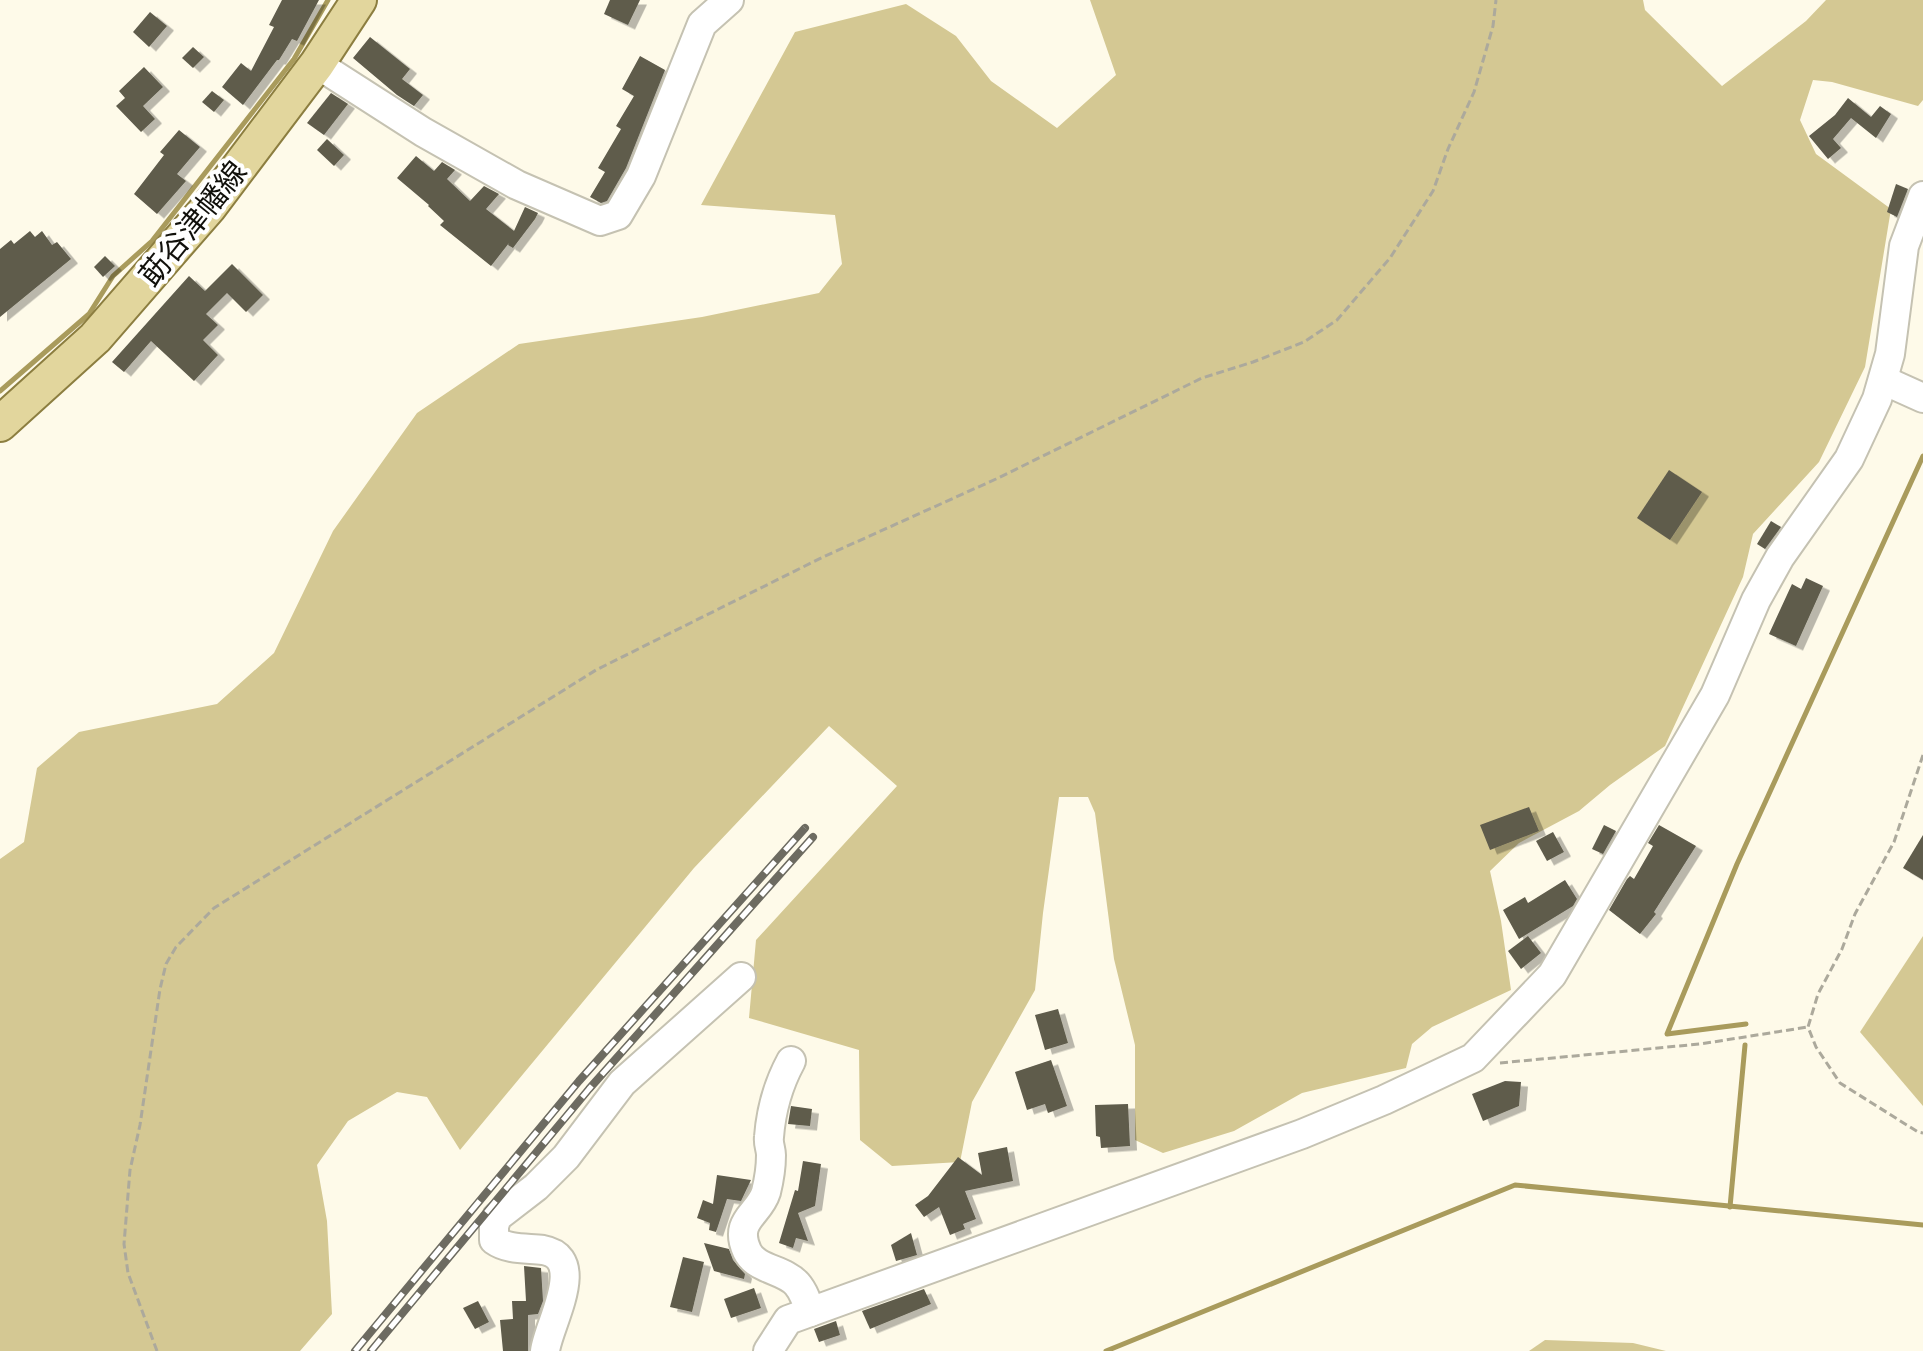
<svg xmlns="http://www.w3.org/2000/svg" width="1923" height="1351" viewBox="0 0 1923 1351" font-family="'PT Sans Narrow','Noto Sans JP',sans-serif">
<style>
.green{fill:#d4c893}
.lines{fill:none;stroke-linecap:round;stroke-linejoin:round}
.stream{stroke:#a99b5c;stroke-width:5}
.building{fill:#5e5b4c;filter:url(#shadow)}
.minor-casing{stroke:#c5c2b2;stroke-width:32}
.major-casing{stroke:#8c7e40;stroke-width:38}
.path{stroke:#aca99c;stroke-width:3;stroke-dasharray:8 4;stroke-linecap:butt}
.minor{stroke:#fff;stroke-width:28}
.major{stroke:#e2d69d;stroke-width:34}
.rail-casing{stroke:#6d6b61;stroke-width:8}
.rail{stroke:#fff;stroke-width:5;stroke-dasharray:15;stroke-linecap:butt}
.labels{text-anchor:middle;dominant-baseline:central;stroke-width:8;stroke-linejoin:round;paint-order:stroke}
.street-label{font-size:30px;fill:#11100b;stroke:#fff}
</style>
<defs>
<filter id="shadow"><feDropShadow dx="7" dy="4.5" stdDeviation="0" flood-color="#0004"/></filter>
</defs>
<rect width="100%" height="100%" fill="#fefae9"/>
<g class="green">
<polygon points="1090,0 1643,0 1645,10 1722,86 1806,21 1826,0 1923,0 1923,100 1918,106 1832,82 1813,80 1800,120 1816,154 1891,209 1865,367 1819,462 1753,534 1743,577 1665,746 1610,785 1579,811 1519,843 1490,871 1501,921 1511,990 1432,1027 1412,1044 1406,1068 1302,1093 1234,1131 1163,1153 1135,1140 1135,1045 1114,959 1095,813 1088,797 1059,797 1043,913 1035,990 972,1102 960,1162 892,1166 860,1140 859,1050 749,1018 756,940 897,786 829,726 694,868 460,1150 427,1097 397,1092 348,1121 317,1165 327,1221 332,1314 300,1351 0,1351 0,859 24,842 37,768 79,732 217,704 274,653 333,531 417,413 519,344 702,317 819,293 842,264 835,215 701,205 795,32 906,4 956,36 991,81 1057,128 1116,75"/>
<polygon points="1923,936 1923,1106 1860,1032"/>
<polygon points="1545,1340 1633,1343 1666,1351 1529,1351"/>
</g>
<g class="lines">
<g class="stream">
<polyline points="0,391 89,314 113,276 152,241 294,59 328,0"/>
<polyline points="1746,1024 1667,1034 1737,864 1923,456"/>
<polyline points="1730,1207 1745,1045"/>
<polyline points="1106,1351 1515,1185 1923,1225"/>
</g>
</g>
<g class="building">
<polygon points="282,0 319,0 297,41 292,39 279,60 277,60 243,105 222,87 241,63 251,71 274,27 269,25"/>
<polygon points="610,0 640,0 628,25 604,14"/>
<polygon points="150,12 167,26 149,47 133,32"/>
<polygon points="370,37 410,69 402,79 423,95 414,106 397,95 353,58"/>
<polygon points="193,47 204,57 193,68 182,58"/>
<polygon points="640,56 665,70 626,168 607,201 601,203 590,197 605,172 598,168 621,129 616,126 634,96 622,89"/>
<polygon points="144,67 163,87 143,106 155,119 141,132 116,106 125,98 119,91"/>
<polygon points="212,91 224,100 214,112 202,102"/>
<polygon points="331,93 348,104 324,135 307,123"/>
<polygon points="1848,98 1871,117 1880,106 1891,114 1876,138 1851,118 1833,139 1841,148 1828,159 1809,136 1835,115"/>
<polygon points="179,130 200,147 177,174 186,181 157,214 134,194 164,155 160,152"/>
<polygon points="327,139 344,155 334,166 317,150"/>
<polygon points="416,156 434,171 442,162 455,170 447,179 470,201 484,186 499,194 486,209 514,231 525,207 538,213 535,219 513,248 508,245 509,243 491,266 440,225 444,221 428,206 429,205 397,178"/>
<polygon points="1896,184 1908,189 1897,217 1887,212"/>
<polygon points="30,231 35,237 42,231 52,245 57,242 71,259 0,317 0,249 11,240 14,244"/>
<polygon points="105,256 115,266 103,277 94,267"/>
<polygon points="232,264 263,295 246,312 227,293 206,314 218,325 203,340 218,355 194,381 151,341 124,372 112,362 189,276 205,291"/>
<polygon points="1669,470 1702,492 1670,540 1637,518"/>
<polygon points="1771,521 1781,527 1765,549 1757,544"/>
<polygon points="1806,578 1823,586 1796,646 1769,634 1792,584 1801,589"/>
<polygon points="1529,807 1539,831 1490,850 1480,825"/>
<polygon points="1604,825 1616,831 1603,854 1592,849"/>
<polygon points="1659,825 1696,846 1654,912 1656,914 1640,934 1609,910 1627,879 1630,876 1634,879 1653,846 1648,843"/>
<polygon points="1553,832 1564,852 1547,861 1536,841"/>
<polygon points="1923,835 1923,880 1903,868"/>
<polygon points="1565,880 1577,899 1573,906 1519,939 1503,910 1525,897 1528,903"/>
<polygon points="1528,936 1541,953 1521,969 1508,951"/>
<polygon points="1058,1009 1068,1043 1045,1050 1035,1015"/>
<polygon points="1051,1060 1067,1106 1048,1113 1045,1104 1027,1110 1015,1072"/>
<polygon points="1505,1081 1521,1082 1519,1106 1483,1121 1472,1094"/>
<polygon points="1128,1104 1130,1146 1101,1148 1100,1137 1096,1136 1095,1105"/>
<polygon points="791,1106 812,1109 810,1126 788,1124"/>
<polygon points="1007,1147 1013,1181 965,1191 976,1219 963,1224 965,1229 950,1235 939,1207 924,1217 915,1205 928,1196 958,1157 982,1175 978,1153"/>
<polygon points="803,1161 821,1164 815,1206 798,1213 808,1241 796,1238 793,1248 779,1243 795,1190 798,1191"/>
<polygon points="717,1175 751,1180 741,1201 727,1199 716,1232 709,1230 710,1223 697,1218 703,1200 713,1204"/>
<polygon points="911,1233 917,1255 896,1261 891,1245"/>
<polygon points="704,1243 729,1249 733,1260 745,1274 744,1279 714,1271"/>
<polygon points="683,1257 704,1262 692,1312 670,1307"/>
<polygon points="524,1266 541,1268 543,1301 538,1314 528,1315 528,1351 503,1351 500,1320 513,1319 512,1301 526,1301"/>
<polygon points="754,1288 761,1308 731,1318 724,1299"/>
<polygon points="924,1289 931,1304 870,1329 862,1311"/>
<polygon points="478,1301 489,1322 475,1329 463,1308"/>
<polygon points="836,1321 840,1335 819,1342 814,1329"/>
</g>
<g class="lines">
<defs>
<g id="minor">
<polyline points="317,64 423,132 517,185 600,221 618,215 641,176 702,24 729,0"/>
<polyline points="1883,380 1923,398"/>
<path d="M791,1061C778,1085 771,1111 769,1137C768,1144 771,1149 771,1155C771,1167 769,1180 766,1192C759,1215 733,1220 747,1251C756,1270 784,1269 797,1284C804,1292 807,1302 810,1312"/>
<path d="M545,1351C548,1325 589,1258 543,1250C527,1248 508,1250 494,1240V1226L497,1217L536,1187L566,1157L622,1083L741,977"/>
<polyline points="768,1351 788,1320 1302,1134 1384,1100 1473,1058 1552,975 1715,695 1756,600 1780,557 1849,459 1877,399 1890,354 1904,246 1923,196"/>
</g>
<polyline id="major" points="0,424 95,338 209,207 317,64 359,0"/>
</defs>
<use href="#minor" class="minor-casing"/>
<use href="#major" class="major-casing"/>
<g class="path">
<polyline points="1923,755 1894,842 1855,914 1842,949 1818,994 1808,1027 1816,1047 1840,1083 1918,1132 1923,1133"/>
<polyline points="1500,1063 1700,1044 1808,1027"/>
<polyline points="157,1351 128,1273 124,1244 130,1170 140,1125 160,989 166,964 176,947 214,908 596,670 823,557 996,479 1202,378 1253,362 1304,342 1337,320 1390,258 1433,191 1448,149 1474,92 1493,26 1496,0"/>
</g>
<use href="#minor" class="minor"/>
<use href="#major" class="major"/>
<defs>
<g id="rail">
<polyline points="355,1351 579,1081 805,828"/>
<polyline points="371,1351 589,1089 813,837"/>
</g>
</defs>
<use href="#rail" class="rail-casing"/>
<use href="#rail" class="rail"/>
</g>
<g class="labels">
<g class="street-label">
<text transform="translate(192 223) rotate(-51)">莇谷津幡線</text>
</g>
</g>
</svg>
